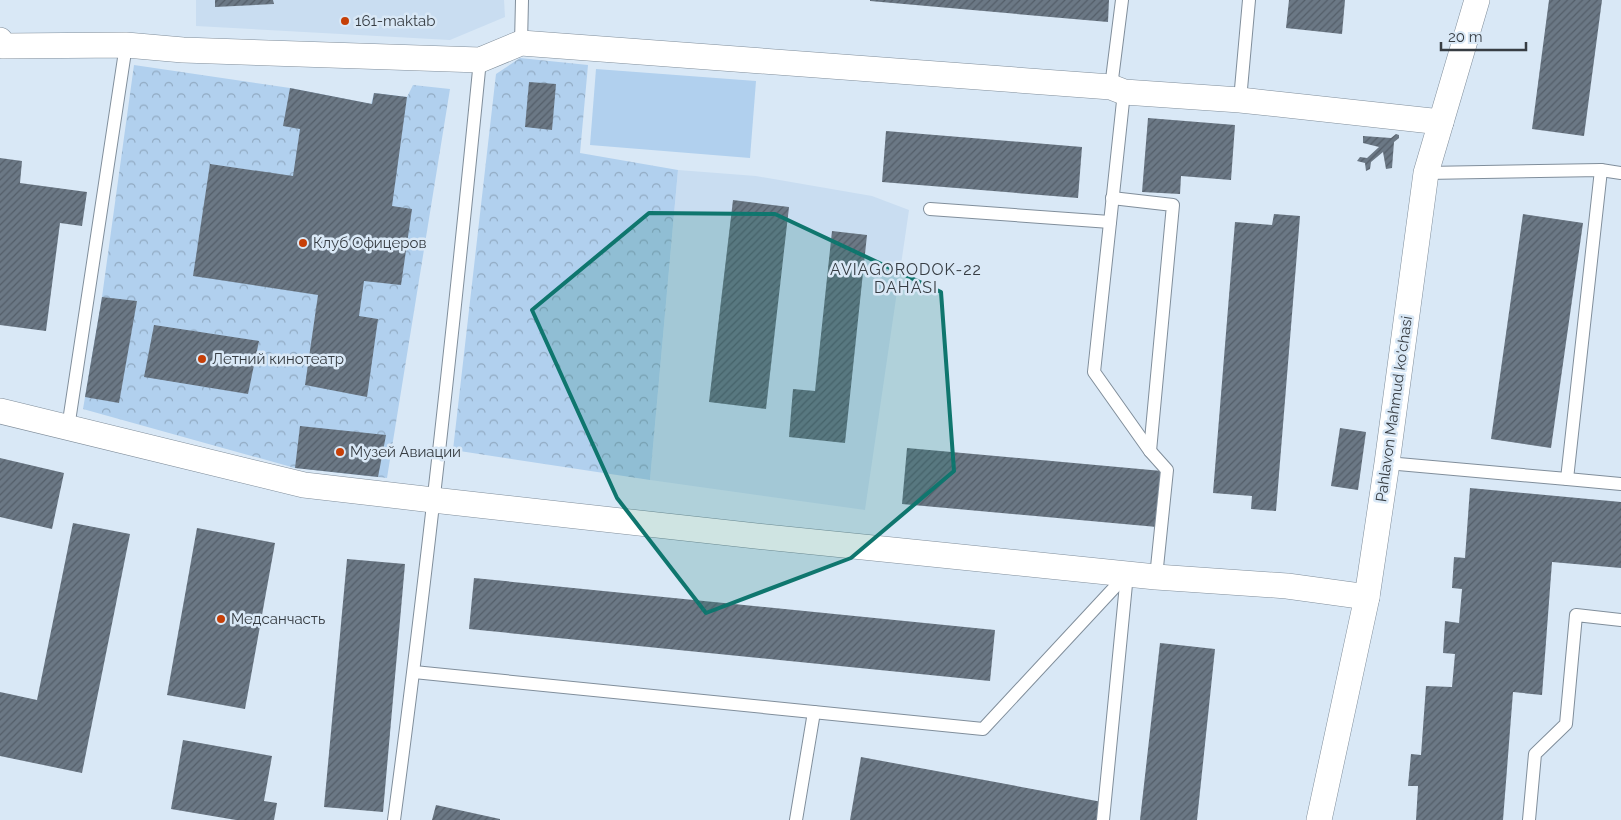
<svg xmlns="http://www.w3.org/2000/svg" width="1621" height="820" viewBox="0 0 1621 820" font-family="Raleway,sans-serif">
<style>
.built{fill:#c9ddf1}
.park{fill:url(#park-crowns)}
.pitch{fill:#b1d0ee}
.building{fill:url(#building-hatch)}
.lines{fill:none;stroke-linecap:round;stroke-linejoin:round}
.lane-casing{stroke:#808e9b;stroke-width:14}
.street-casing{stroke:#808e9b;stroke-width:26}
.lane{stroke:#fff;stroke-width:12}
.street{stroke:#fff;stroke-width:25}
.marked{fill:#0f766e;fill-opacity:0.2;stroke:#0f766e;stroke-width:4;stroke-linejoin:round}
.poi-dot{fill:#c63f07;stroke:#d9e8f6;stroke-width:2}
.labels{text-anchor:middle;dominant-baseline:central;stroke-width:5;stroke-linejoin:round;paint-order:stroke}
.poi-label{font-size:15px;fill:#373d43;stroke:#d9e8f6;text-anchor:start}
.street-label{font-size:15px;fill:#373d43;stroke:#d9e8f6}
.neighbourhood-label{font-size:16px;letter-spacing:1px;fill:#373d43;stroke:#d9e8f6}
</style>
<defs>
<pattern id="park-crowns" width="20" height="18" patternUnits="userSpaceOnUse" patternTransform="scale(1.25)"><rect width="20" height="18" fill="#b1d0ee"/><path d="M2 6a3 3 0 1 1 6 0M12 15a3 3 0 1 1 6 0" fill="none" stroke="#91aac2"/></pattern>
<pattern id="building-hatch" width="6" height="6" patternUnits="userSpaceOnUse" patternTransform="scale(1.25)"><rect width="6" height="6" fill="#6b7885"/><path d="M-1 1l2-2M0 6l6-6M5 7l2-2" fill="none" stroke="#545e69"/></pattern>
</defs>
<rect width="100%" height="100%" fill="#d9e8f6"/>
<g class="built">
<polygon points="196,0 504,0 505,17 450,40 196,26"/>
<polygon points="678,170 756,176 872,196 909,210 865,510 650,480"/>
</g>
<g class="park">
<polygon points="520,58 588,65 580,153 678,170 650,480 453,450 496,74"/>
<polygon points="134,65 290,88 371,104 374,93 407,97 413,85 450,89 387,478 295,468 83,409 102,297"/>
</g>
<polygon class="pitch" points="596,69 756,81 750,158 590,145"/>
<g class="building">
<polygon points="215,0 273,0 274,4 215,7"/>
<polygon points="870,0 1109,0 1108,22 870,1"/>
<polygon points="1289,0 1345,0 1342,34 1286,28"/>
<polygon points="1549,0 1602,0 1584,136 1532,129"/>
<polygon points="529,82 556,84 552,130 525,127"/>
<polygon points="290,88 372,104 374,93 407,97 392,206 412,209 401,285 364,281 359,316 378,319 367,397 305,385 318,295 193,276 210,164 293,176 300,129 283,126"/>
<polygon points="1148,118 1235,125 1231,180 1181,176 1180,194 1142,192"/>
<polygon points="886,131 1082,147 1078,198 882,182"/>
<polygon points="1396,134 1399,135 1399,138 1394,142 1392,168 1386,169 1383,152 1371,162 1370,169 1366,171 1365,163 1357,161 1360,157 1367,158 1379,147 1363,143 1363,136 1391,138"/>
<polygon points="0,158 22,161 20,183 87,192 82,226 60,223 46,331 0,325"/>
<polygon points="733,200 789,207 766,409 709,402"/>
<polygon points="1274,214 1300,216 1276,511 1251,509 1252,496 1213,493 1235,222 1272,225"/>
<polygon points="1523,214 1583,223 1551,448 1491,439"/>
<polygon points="832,231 867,235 845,443 789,437 793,389 815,391"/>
<polygon points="102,297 137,301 119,403 85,397"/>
<polygon points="154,325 259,341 248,394 144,377"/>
<polygon points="300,426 386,435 378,477 295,468"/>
<polygon points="1340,428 1366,432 1358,490 1331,486"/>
<polygon points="907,448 1162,471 1157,527 902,504"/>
<polygon points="0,458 64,473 52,529 0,517"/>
<polygon points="1470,488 1621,502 1621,568 1552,562 1542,695 1513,692 1503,820 1416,820 1418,786 1408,786 1411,754 1421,755 1426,686 1452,687 1455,654 1443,653 1445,621 1459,623 1462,589 1452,588 1454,557 1465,558"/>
<polygon points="73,523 130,534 82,773 0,756 0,692 37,700"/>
<polygon points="197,528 275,543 245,709 167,695"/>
<polygon points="347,559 405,564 383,812 324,807"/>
<polygon points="474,578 995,630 990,681 469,629"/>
<polygon points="1160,643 1215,649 1197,820 1140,820"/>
<polygon points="183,740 272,756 264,801 277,803 274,820 236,820 171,809"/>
<polygon points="861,757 1102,802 1099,820 850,820"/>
<polygon points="436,805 500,819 500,820 432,820"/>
</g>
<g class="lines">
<defs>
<g id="lane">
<polyline points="521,43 522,0"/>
<polyline points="1111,87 1122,0"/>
<polyline points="1124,92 1094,372 1150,451 1167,470 1156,577"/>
<polyline points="1240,100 1249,0"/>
<polyline points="1426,173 1601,170 1621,173"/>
<polyline points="1112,198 1173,205 1150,451"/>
<polyline points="930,209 1110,222"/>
<polyline points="68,428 126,45"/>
<polyline points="1387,463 1567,479 1601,170"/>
<polyline points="1567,479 1621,484"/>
<polyline points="414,672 983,729 1127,574"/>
<path d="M394,820C428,567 455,314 480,60"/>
<polyline points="796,820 814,712"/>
<polyline points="1103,820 1127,574"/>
<polyline points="1529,820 1535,754 1566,724 1576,615 1621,620"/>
</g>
<g id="street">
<polyline points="0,40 3,46 126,45 183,50 480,60 521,43 1111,87 1124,92 1240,100 1441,122"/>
<polyline points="0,411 304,485 433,500 756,536 1156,577 1287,586 1367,597"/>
<polyline points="1319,820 1367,597 1387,463 1426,173 1477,0"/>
</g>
</defs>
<use href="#lane" class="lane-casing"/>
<use href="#street" class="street-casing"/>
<use href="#lane" class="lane"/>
<use href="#street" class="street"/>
</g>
<path class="marked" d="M649,213L775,214L941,292L954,471L851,558L706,613L617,498L532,310Z"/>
<g class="poi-dot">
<circle cx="345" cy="21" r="5"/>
<circle cx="303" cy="243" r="5"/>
<circle cx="202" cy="359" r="5"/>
<circle cx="340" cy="452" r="5"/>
<circle cx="221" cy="619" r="5"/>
</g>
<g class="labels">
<g class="poi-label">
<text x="355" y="21">161-maktab</text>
<text x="313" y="243">Клуб Офицеров</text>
<text x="212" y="359">Летний кинотеатр</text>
<text x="350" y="452">Музей Авиации</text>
<text x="231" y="619">Медсанчасть</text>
</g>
<g class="street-label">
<text transform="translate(1394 409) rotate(-82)">Pahlavon Mahmud ko'chasi</text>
</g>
<g class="neighbourhood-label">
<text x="906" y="269">AVIAGORODOK-22<tspan x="906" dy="18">DAHASI</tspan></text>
</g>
</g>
<path d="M1441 42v8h85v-8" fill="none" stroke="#373d43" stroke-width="2.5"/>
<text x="1448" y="42" font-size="15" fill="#373d43" stroke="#d9e8f6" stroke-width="4" paint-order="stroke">20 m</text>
</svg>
